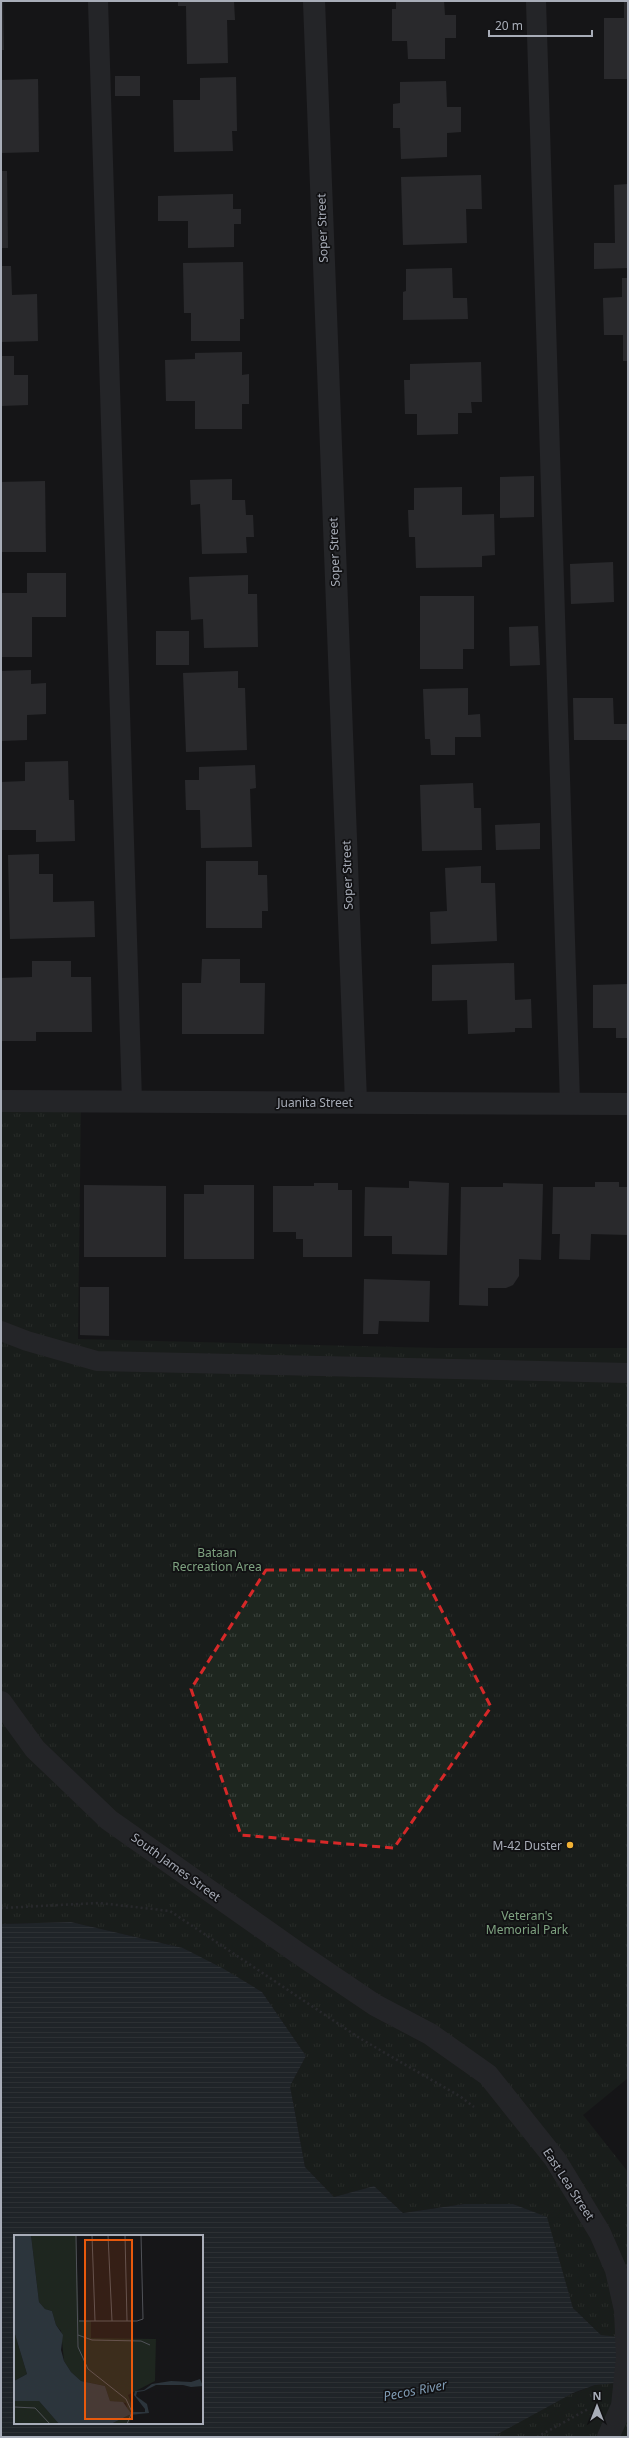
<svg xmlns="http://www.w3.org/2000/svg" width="629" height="2438" viewBox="0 0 629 2438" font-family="'Noto Sans',sans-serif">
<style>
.park{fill:url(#park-tufts)}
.water{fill:url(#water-rules);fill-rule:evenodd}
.building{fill:#404145}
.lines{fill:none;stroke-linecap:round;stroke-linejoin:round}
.path{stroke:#3d3f44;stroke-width:2.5;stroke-dasharray:2 3;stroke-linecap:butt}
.service{stroke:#37383d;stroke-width:20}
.minor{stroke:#37383d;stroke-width:22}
.marked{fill:none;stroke:#d62828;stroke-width:3;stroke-dasharray:8 5;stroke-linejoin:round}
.poi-dot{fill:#f2b134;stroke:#111113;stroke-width:1.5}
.labels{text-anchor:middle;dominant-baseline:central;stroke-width:3.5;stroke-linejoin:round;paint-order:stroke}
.street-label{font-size:12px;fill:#a8adb8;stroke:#111113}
.park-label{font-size:12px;fill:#7fa381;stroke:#111113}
.poi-label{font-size:12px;fill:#a8adb8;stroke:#111113;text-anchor:end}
.water-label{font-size:13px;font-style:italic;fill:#7f9bb3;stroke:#111113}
.inset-road{fill:none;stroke:#505258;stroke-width:1}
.view{fill:#e8590c;fill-opacity:0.15;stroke:#e8590c;stroke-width:2}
.inset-edge{fill:none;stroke:#a8adb8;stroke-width:2}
</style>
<defs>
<pattern id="park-tufts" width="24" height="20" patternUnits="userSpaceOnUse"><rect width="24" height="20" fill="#1e261f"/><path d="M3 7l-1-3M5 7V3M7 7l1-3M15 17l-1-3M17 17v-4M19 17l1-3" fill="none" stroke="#3c433d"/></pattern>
<pattern id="water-rules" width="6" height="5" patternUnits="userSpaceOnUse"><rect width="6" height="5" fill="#2c353c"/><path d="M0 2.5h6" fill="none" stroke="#485056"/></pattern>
</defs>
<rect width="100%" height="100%" fill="#161618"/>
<polygon class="park" points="1,1101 81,1102 78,1339 437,1348 628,1348 628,2078 583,2115 628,2172 628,2437 460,2437 595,2385 601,2335 573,2308 546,2217 513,2204 464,2204 403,2213 374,2186 334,2197 305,2167 290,2086 306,2056 262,1992 183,1948 71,1922 1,1924"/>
<path class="water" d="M71,1922L183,1948L224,1969L262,1992L306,2056L290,2086L305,2167L334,2197L374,2186L403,2213L464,2204H513L547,2217L573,2308L601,2335L628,2338V2382L595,2385L573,2393L494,2436L1,2437V1924ZM15,2236H202V2423H15Z"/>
<g class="building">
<polygon points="1,1 3,1 4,50 1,50"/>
<polygon points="178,1 234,2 235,20 227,20 228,63 187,64 186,6 178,6"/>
<polygon points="396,1 444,1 445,15 456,15 456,38 445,38 445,59 408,59 407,41 392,41 392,9 396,9"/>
<polygon points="624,1 628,1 628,79 604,79 604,18 624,18"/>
<rect x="115" y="76" width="25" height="20"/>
<polygon points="236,77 237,131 232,131 233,151 174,152 173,100 200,100 200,78"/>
<polygon points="38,79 39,152 1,153 1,80"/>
<polygon points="446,81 447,107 461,107 461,132 447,133 447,157 401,159 400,128 393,128 393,104 400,103 400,82"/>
<polygon points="1,171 7,171 8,248 1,248"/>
<polygon points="481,175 482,209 466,209 467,243 403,245 401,177"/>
<polygon points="628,184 628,268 594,269 594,243 615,243 614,185"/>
<polygon points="233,194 233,209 241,209 241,224 234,224 234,247 188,248 188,221 158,221 158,196"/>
<polygon points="243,262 244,319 240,319 240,341 191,341 191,313 184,313 183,263"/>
<polygon points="1,266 11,266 12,295 37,294 38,341 1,342"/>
<polygon points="452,268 453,298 467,298 468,319 403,320 403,292 406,291 406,269"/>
<polygon points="622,278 628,278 628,361 623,361 623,335 604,335 603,298 622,297"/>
<polygon points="242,352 242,375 249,374 249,404 242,404 242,429 195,429 195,401 166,401 165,360 195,359 195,353"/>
<polygon points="1,356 14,356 14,375 28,375 28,405 1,406"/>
<polygon points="481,362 482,402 471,402 472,413 458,413 458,434 417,435 417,414 405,414 404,380 410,380 410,364"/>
<polygon points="534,476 534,517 500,518 500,477"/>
<polygon points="232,479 232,500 245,500 246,515 253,515 254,537 246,537 247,553 202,554 200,504 191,505 190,480"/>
<polygon points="45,481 46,552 1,552 1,482"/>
<polygon points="462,487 462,515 494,514 495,555 482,556 482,567 416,568 415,537 409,537 408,510 414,510 414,488"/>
<polygon points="613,562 614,602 571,604 570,564"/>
<polygon points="27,573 66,573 66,617 32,617 32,657 1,657 1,593 27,593"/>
<polygon points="248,575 248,594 257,594 258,647 204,648 203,619 191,620 189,577"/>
<polygon points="420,596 474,596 474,649 463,649 463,669 420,669"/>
<polygon points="538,626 540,665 510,666 509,627"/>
<rect x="156" y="631" width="33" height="34"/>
<polygon points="31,670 31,684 46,683 46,714 27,715 27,740 1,741 1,671"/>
<polygon points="238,671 238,688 245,688 247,750 186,752 183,673"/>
<polygon points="468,688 468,715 480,714 481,737 455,737 455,755 431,755 430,739 425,739 423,689"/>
<polygon points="573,698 613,698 614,724 628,724 628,740 574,740"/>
<polygon points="68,761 69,800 74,800 75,841 36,842 36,830 1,830 1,782 25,781 25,762"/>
<polygon points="255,765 256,788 250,789 252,847 201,848 200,810 186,810 185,780 199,780 199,767"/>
<polygon points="473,783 474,808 481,808 482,850 422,851 420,785"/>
<polygon points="540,823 540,849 496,850 495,825"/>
<polygon points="39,854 39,874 53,874 53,902 94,901 95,937 10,939 8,855"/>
<polygon points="206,861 258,861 258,875 267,875 268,911 262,911 262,928 206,928"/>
<polygon points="481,866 481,883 495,883 497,941 431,944 430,912 447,911 445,868"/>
<polygon points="202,959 240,959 240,983 265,983 264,1034 182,1034 182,983 201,983"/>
<polygon points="32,961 71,961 71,977 91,977 92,1032 36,1032 36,1041 1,1041 1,978 32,977"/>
<polygon points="514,963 515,1000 531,999 532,1028 515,1028 515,1032 468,1034 467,1000 432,1001 432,965"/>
<polygon points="628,984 628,1038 616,1038 616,1028 593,1028 593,985"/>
<polygon points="409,1181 449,1183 447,1255 392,1254 392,1236 364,1236 365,1187 409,1188"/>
<polygon points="595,1182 619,1182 619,1187 628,1187 628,1235 591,1234 590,1260 559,1259 560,1234 552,1234 553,1187 595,1187"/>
<polygon points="314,1183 338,1183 338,1190 352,1190 352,1257 303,1257 303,1239 296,1239 296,1232 273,1232 273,1186 314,1186"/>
<polygon points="503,1183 543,1184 541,1260 519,1259 519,1276 513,1285 506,1288 488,1288 488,1306 459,1305 461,1187 503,1187"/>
<polygon points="84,1185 166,1186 166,1257 84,1257"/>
<polygon points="204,1185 254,1185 254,1259 184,1259 184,1194 204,1194"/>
<polygon points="364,1279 430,1281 429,1322 379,1321 378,1334 363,1334"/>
<polygon points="80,1287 109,1287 109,1336 80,1335"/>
</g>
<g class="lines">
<g class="path">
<polyline points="1,1908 99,1903 170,1911 361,2039 461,2097 474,2107"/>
<polyline points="537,2437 588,2409"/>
</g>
<g class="service">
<polyline points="98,1 132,1102"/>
<polyline points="536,1 570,1103"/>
<polyline points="1,1331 27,1341 97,1361 628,1373"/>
</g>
<g class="minor">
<polyline points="314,1 356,1102"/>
<polyline points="1,1101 628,1104"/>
<polyline points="1,1702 35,1749 109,1820 298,1953 375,2005 430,2034 488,2075 555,2159 600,2233 616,2270 625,2310 627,2357 622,2406 608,2437"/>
</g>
</g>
<path d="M0 0H629V2438H0ZM266,1570H421L491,1707L394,1848L241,1835L191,1689Z" fill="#161618" fill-opacity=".55" fill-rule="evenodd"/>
<path class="marked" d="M266,1570H421L491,1707L394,1848L241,1835L191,1689Z"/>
<circle class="poi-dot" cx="570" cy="1845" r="4"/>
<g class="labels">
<g class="street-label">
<text transform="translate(322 228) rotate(-92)">Soper Street</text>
<text transform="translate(334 552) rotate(-92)">Soper Street</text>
<text transform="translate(347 875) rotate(-92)">Soper Street</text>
<text x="315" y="1102">Juanita Street</text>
<text transform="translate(176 1867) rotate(36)">South James Street</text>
<text transform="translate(569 2184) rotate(57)">East Lea Street</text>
</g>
<g class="park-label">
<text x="217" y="1552">Bataan<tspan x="217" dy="14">Recreation Area</tspan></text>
<text x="527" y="1915">Veteran's<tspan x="527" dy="14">Memorial Park</tspan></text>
</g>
<g class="poi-label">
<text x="562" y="1845">M-42 Duster</text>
</g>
<g class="water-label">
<text transform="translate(415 2390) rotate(-11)">Pecos River</text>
</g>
</g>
<g transform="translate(14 2235)">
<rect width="189" height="189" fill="#161618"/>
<path d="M17,0H62L65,85L77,86V103L142,104L141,146L114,160L120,176L115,189H97L115,180L112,168L96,166L91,151L67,146L57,137L50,126L47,96L42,90L38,76L31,74L25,67ZM0,96L13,139L0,146ZM0,166H25L45,189H0Z" fill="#1e261f"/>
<path d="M0,0H17L25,67L31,74L38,76L42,90L49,100L47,115L50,126L57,137L67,146L91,151L96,166L109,167L116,177H131V174L120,160L121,156L130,155L138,149L157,146L177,147L186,144L189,151L177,152L169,150H142L130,156L123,157L122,161L133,169L135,178L115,180L97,189H45L25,166H0V146L13,139L0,96Z" fill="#2c353c"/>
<path class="inset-road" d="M62,0L64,112L74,134L112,164L118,177L113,189M78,0L81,86M94,0L98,86M111,0L113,86M65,86H123L129,84L127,0M64,100L78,105L127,106L136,110M0,172L21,173L36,189"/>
<path class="view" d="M71,5H118V184H71Z"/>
<rect width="189" height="189" class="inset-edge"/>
</g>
<rect width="629" height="2438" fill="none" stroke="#a8adb8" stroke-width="4"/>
<g transform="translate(597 2406)" stroke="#111113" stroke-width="3" paint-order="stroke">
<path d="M0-3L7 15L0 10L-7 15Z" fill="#a8adb8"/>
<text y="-6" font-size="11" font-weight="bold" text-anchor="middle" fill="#a8adb8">N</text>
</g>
<path d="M489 30v6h103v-6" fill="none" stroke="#a8adb8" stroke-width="2"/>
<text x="495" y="30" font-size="12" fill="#a8adb8" stroke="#111113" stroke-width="3" paint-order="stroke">20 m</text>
</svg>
